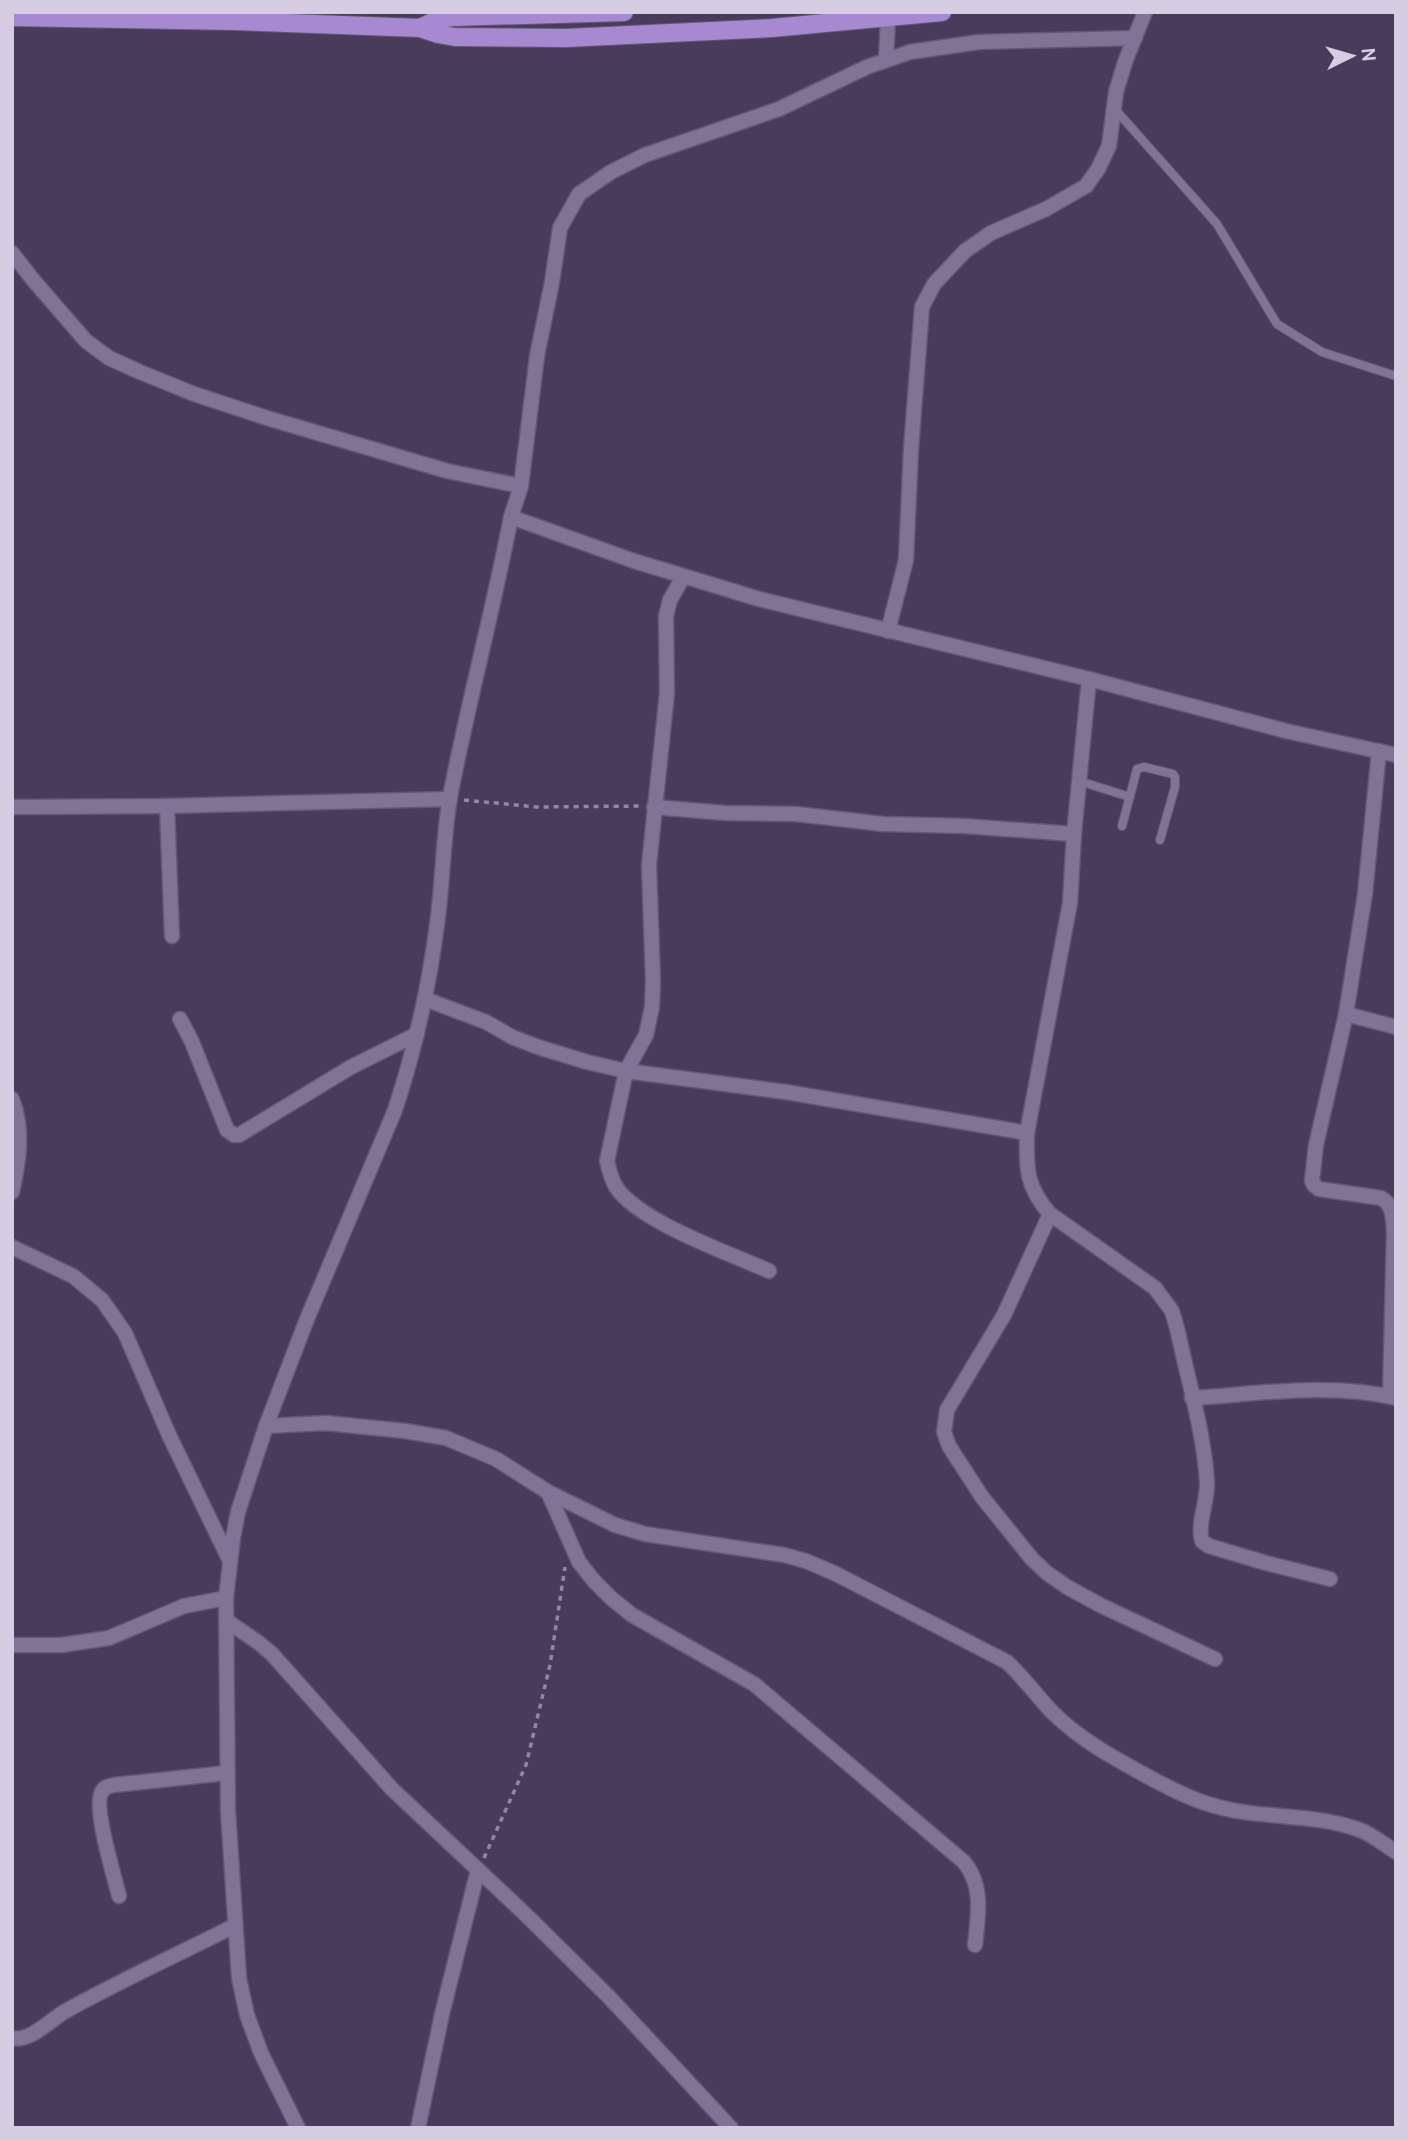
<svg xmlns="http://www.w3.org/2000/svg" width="1408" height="2140" viewBox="0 0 1408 2140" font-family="Cabin,sans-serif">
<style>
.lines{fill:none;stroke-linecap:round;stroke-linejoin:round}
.service-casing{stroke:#635874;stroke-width:10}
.minor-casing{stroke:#635874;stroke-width:17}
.primary-casing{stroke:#635874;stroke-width:20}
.path{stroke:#9288a2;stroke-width:3.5;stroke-dasharray:5 5;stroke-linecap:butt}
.service{stroke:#807396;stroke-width:8}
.minor{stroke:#807396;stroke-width:14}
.primary{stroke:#a789d2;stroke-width:18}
</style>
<rect width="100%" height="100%" fill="#483b5b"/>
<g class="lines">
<defs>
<g id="service">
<polyline points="1113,107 1217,224 1277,324 1322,352 1396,376"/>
<polyline points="1079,781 1130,797"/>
<polyline points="1122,826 1137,769 1144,767 1173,774 1175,777 1175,787 1160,840"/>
</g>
<g id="minor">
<polyline points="886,60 888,17"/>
<polyline points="12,253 34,281 86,341 109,358 140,372 194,394 267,418 447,471 521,486"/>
<polyline points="511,517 521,486 537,356 552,282 560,228 579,194 611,172 645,155 779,109 867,67 910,52 979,42 1135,38"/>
<path d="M683,577L670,600L666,616L667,693L649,865L653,981L652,1007L646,1035L626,1071L607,1161C609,1170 611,1179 616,1187C639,1222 729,1253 769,1271"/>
<polyline points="888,631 906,560 911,449 922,307 934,284 965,251 991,233 1046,209 1086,186 1098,169 1109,146 1116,92 1125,62 1145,12"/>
<path d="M1089,679L1074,834L1070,903L1027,1133C1026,1168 1026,1187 1050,1214L1155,1288L1172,1311L1178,1332C1188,1381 1204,1432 1207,1482C1208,1501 1197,1523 1202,1541L1209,1546L1266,1563L1330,1579"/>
<path d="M1379,751L1365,894L1346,1014L1316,1145L1312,1181L1314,1185L1319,1189L1381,1198C1394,1205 1393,1220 1394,1233L1390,1396"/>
<polyline points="167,806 172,936"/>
<polyline points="12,807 167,806 450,799"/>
<polyline points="654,807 725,813 796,814 883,824 964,826 1074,834"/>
<polyline points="425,999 486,1022 512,1037 538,1047 587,1062 626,1071 786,1092 1027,1133"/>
<polyline points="1346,1014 1396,1027"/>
<polyline points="180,1019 192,1042 227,1130 234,1135 239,1135 351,1067 417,1034"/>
<path d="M12,1099C24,1130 19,1160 12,1192"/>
<polyline points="1050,1214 1004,1315 947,1410 944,1432 949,1446 982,1497 1032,1559 1047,1573 1067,1587 1102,1606 1215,1659"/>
<polyline points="12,1247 73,1276 102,1300 125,1333 169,1435 229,1559"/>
<path d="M1192,1398C1258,1394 1330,1382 1396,1398"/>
<path d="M266,1426L326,1423L405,1431L446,1438L496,1459L548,1492L615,1525L645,1534L784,1555L806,1561L834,1573L1007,1662C1024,1678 1037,1696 1053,1713C1081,1740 1112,1757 1145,1775C1165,1786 1186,1797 1208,1804C1257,1820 1312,1812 1360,1830C1373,1835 1385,1845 1396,1852"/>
<path d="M548,1492L579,1562L594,1581L611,1598L632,1615L754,1684L964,1862C984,1886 978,1916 975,1945"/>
<polyline points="227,1621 259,1643 272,1654 392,1789 524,1913 609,1997 731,2128"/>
<polyline points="12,1645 62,1645 109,1638 184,1606 226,1598"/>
<path d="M119,1896C115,1878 90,1800 104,1789C106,1786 110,1786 114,1785L226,1773"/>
<path d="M12,2038C30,2042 49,2021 64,2012C119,1981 177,1955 234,1926"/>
<path d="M298,2128L261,2053L247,2015L239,1978L228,1811L226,1598L233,1538L238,1512L266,1426L307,1319L395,1110C415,1049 429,987 437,924C443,882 443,838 450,797C468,703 493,611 511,517L634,561L759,599L1089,679L1286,731L1396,755"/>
<polyline points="418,2128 442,2014 478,1870"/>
</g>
<g id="primary">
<polyline points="12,17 234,21 420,28 438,34 455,37 566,38 772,28 942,12"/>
<polyline points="420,28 437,20 452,17 624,12"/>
</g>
</defs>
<use href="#service" class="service-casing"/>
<use href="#minor" class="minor-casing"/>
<use href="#primary" class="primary-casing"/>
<g class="path">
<polyline points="464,800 537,807 642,806"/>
<polyline points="484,1858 526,1765 550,1665 565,1567"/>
</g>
<use href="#service" class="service"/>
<use href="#minor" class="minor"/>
<use href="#primary" class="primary"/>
</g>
<rect width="1408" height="2140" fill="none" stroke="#d5cee2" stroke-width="28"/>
<g transform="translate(1352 56) rotate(85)" stroke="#483b5b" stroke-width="5" paint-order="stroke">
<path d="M0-5L12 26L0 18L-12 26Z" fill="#d5cee2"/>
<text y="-10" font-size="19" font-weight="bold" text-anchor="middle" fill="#d5cee2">N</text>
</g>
</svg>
